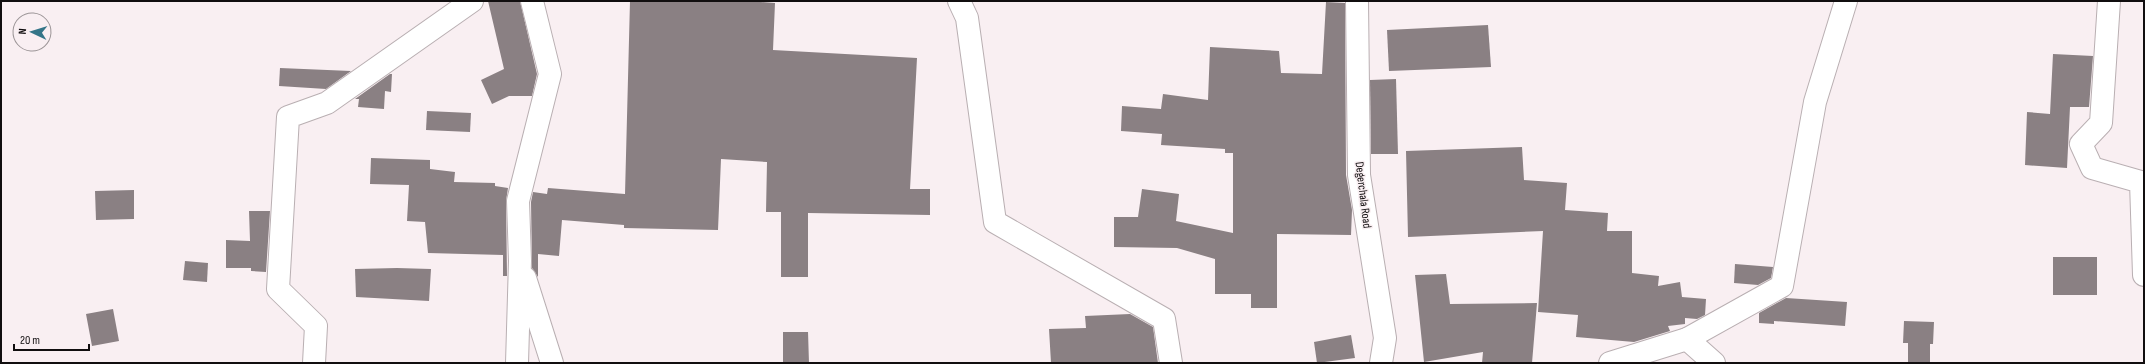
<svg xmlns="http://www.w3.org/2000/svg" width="2145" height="364" viewBox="0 0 2145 364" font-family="'Sofia Sans Condensed',sans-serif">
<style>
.building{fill:#8a8083}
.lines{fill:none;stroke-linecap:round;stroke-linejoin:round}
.street-casing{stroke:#b9afb2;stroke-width:24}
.street{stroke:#fff;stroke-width:22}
.labels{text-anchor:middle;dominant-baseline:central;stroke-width:3;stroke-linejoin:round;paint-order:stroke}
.street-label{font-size:12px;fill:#110e0f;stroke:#f9eff2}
</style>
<rect width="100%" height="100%" fill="#f9eff2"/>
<g class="building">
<polygon points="488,1 520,1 537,74 532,96 509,96 492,104 481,80 504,69"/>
<polygon points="630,1 748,1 775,3 773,50 917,58 910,189 930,189 930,215 808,213 808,277 781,277 781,212 766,212 767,162 721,159 718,230 624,228 624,225 562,220 559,256 538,254 538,277 532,268 531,202 533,192 547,194 548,188 625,194"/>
<polygon points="1326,2 1345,3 1346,175 1352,210 1351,235 1277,234 1277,308 1251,308 1251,294 1215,294 1215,259 1177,248 1114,247 1114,217 1138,217 1142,189 1179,194 1176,221 1233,233 1233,153 1225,153 1225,149 1161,145 1162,134 1121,131 1122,106 1161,109 1163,94 1208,100 1210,47 1279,51 1281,73 1322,74"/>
<polygon points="1488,25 1491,67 1389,71 1387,30"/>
<polygon points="2053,54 2093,56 2089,107 2070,107 2067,168 2025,165 2027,112 2050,114"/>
<polygon points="280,68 351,71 326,89 279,86"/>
<polygon points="390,74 392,74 391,92 385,91 384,109 358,107 359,99 355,99"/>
<polygon points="1396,79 1398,154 1371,154 1370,80"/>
<polygon points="427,111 471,113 470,132 426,130"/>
<polygon points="1522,147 1524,180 1567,183 1565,210 1608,213 1607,231 1632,231 1632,273 1659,276 1658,286 1680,282 1682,297 1706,299 1705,315 1697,319 1685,318 1685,324 1668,326 1670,331 1634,342 1576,337 1578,315 1538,312 1543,231 1408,237 1406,151"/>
<polygon points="371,158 430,160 430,169 455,172 454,182 495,183 495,186 508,188 506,201 507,276 503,276 503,255 428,253 425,222 407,221 409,185 370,184"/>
<polygon points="134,190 134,219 96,220 95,191"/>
<polygon points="249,211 270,211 266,272 251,271 251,268 226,268 226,240 250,241"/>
<rect x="2053" y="257" width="44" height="38"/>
<polygon points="185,261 208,263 207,282 183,280"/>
<polygon points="1735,264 1773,267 1771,278 1758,285 1734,283"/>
<polygon points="397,268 431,269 429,301 356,297 355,269"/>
<polygon points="1446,274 1450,304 1537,303 1532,363 1482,363 1483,352 1424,362 1415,275"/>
<polygon points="1786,298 1847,302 1845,326 1774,321 1774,324 1759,323 1759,313"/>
<polygon points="113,309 119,341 92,346 86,314"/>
<polygon points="1130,314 1153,327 1158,363 1051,363 1049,329 1086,328 1085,316"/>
<polygon points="1904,321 1934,322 1933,344 1930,344 1930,363 1908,363 1908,343 1903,343"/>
<polygon points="783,332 808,332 809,363 783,363"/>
<polygon points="1351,335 1355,358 1317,363 1314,342"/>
</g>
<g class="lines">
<defs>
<g id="street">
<polyline points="959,1 967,18 995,222 1164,319 1171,363"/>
<polyline points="1357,1 1359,175 1385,338 1381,363"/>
<polyline points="2109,1 2101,123 2081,144 2092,168 2141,182 2144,275"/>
<polyline points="525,278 552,363"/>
<polyline points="314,363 316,326 278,289 288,117 327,103 472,1"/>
<polyline points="517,363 520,261 518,201 550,74 532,1"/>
<polyline points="1610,363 1687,339"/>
<polyline points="1714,363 1687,339 1782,286 1815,102 1846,1"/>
</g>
</defs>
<use href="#street" class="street-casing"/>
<use href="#street" class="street"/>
</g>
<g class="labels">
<g class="street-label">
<text transform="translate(1363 195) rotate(83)">Degerchala Road</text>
</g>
</g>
<rect width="2145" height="364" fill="none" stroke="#110e0f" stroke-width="4"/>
<g transform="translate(32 32) rotate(274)"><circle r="19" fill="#f9eff2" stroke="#9c9597"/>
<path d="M0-3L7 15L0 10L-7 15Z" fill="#347588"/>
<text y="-6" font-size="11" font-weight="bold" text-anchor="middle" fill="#110e0f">N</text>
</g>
<path d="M14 344v6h75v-6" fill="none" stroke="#110e0f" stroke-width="2"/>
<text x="20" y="344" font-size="12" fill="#110e0f" stroke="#f9eff2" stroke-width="3" paint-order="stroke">20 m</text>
</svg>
